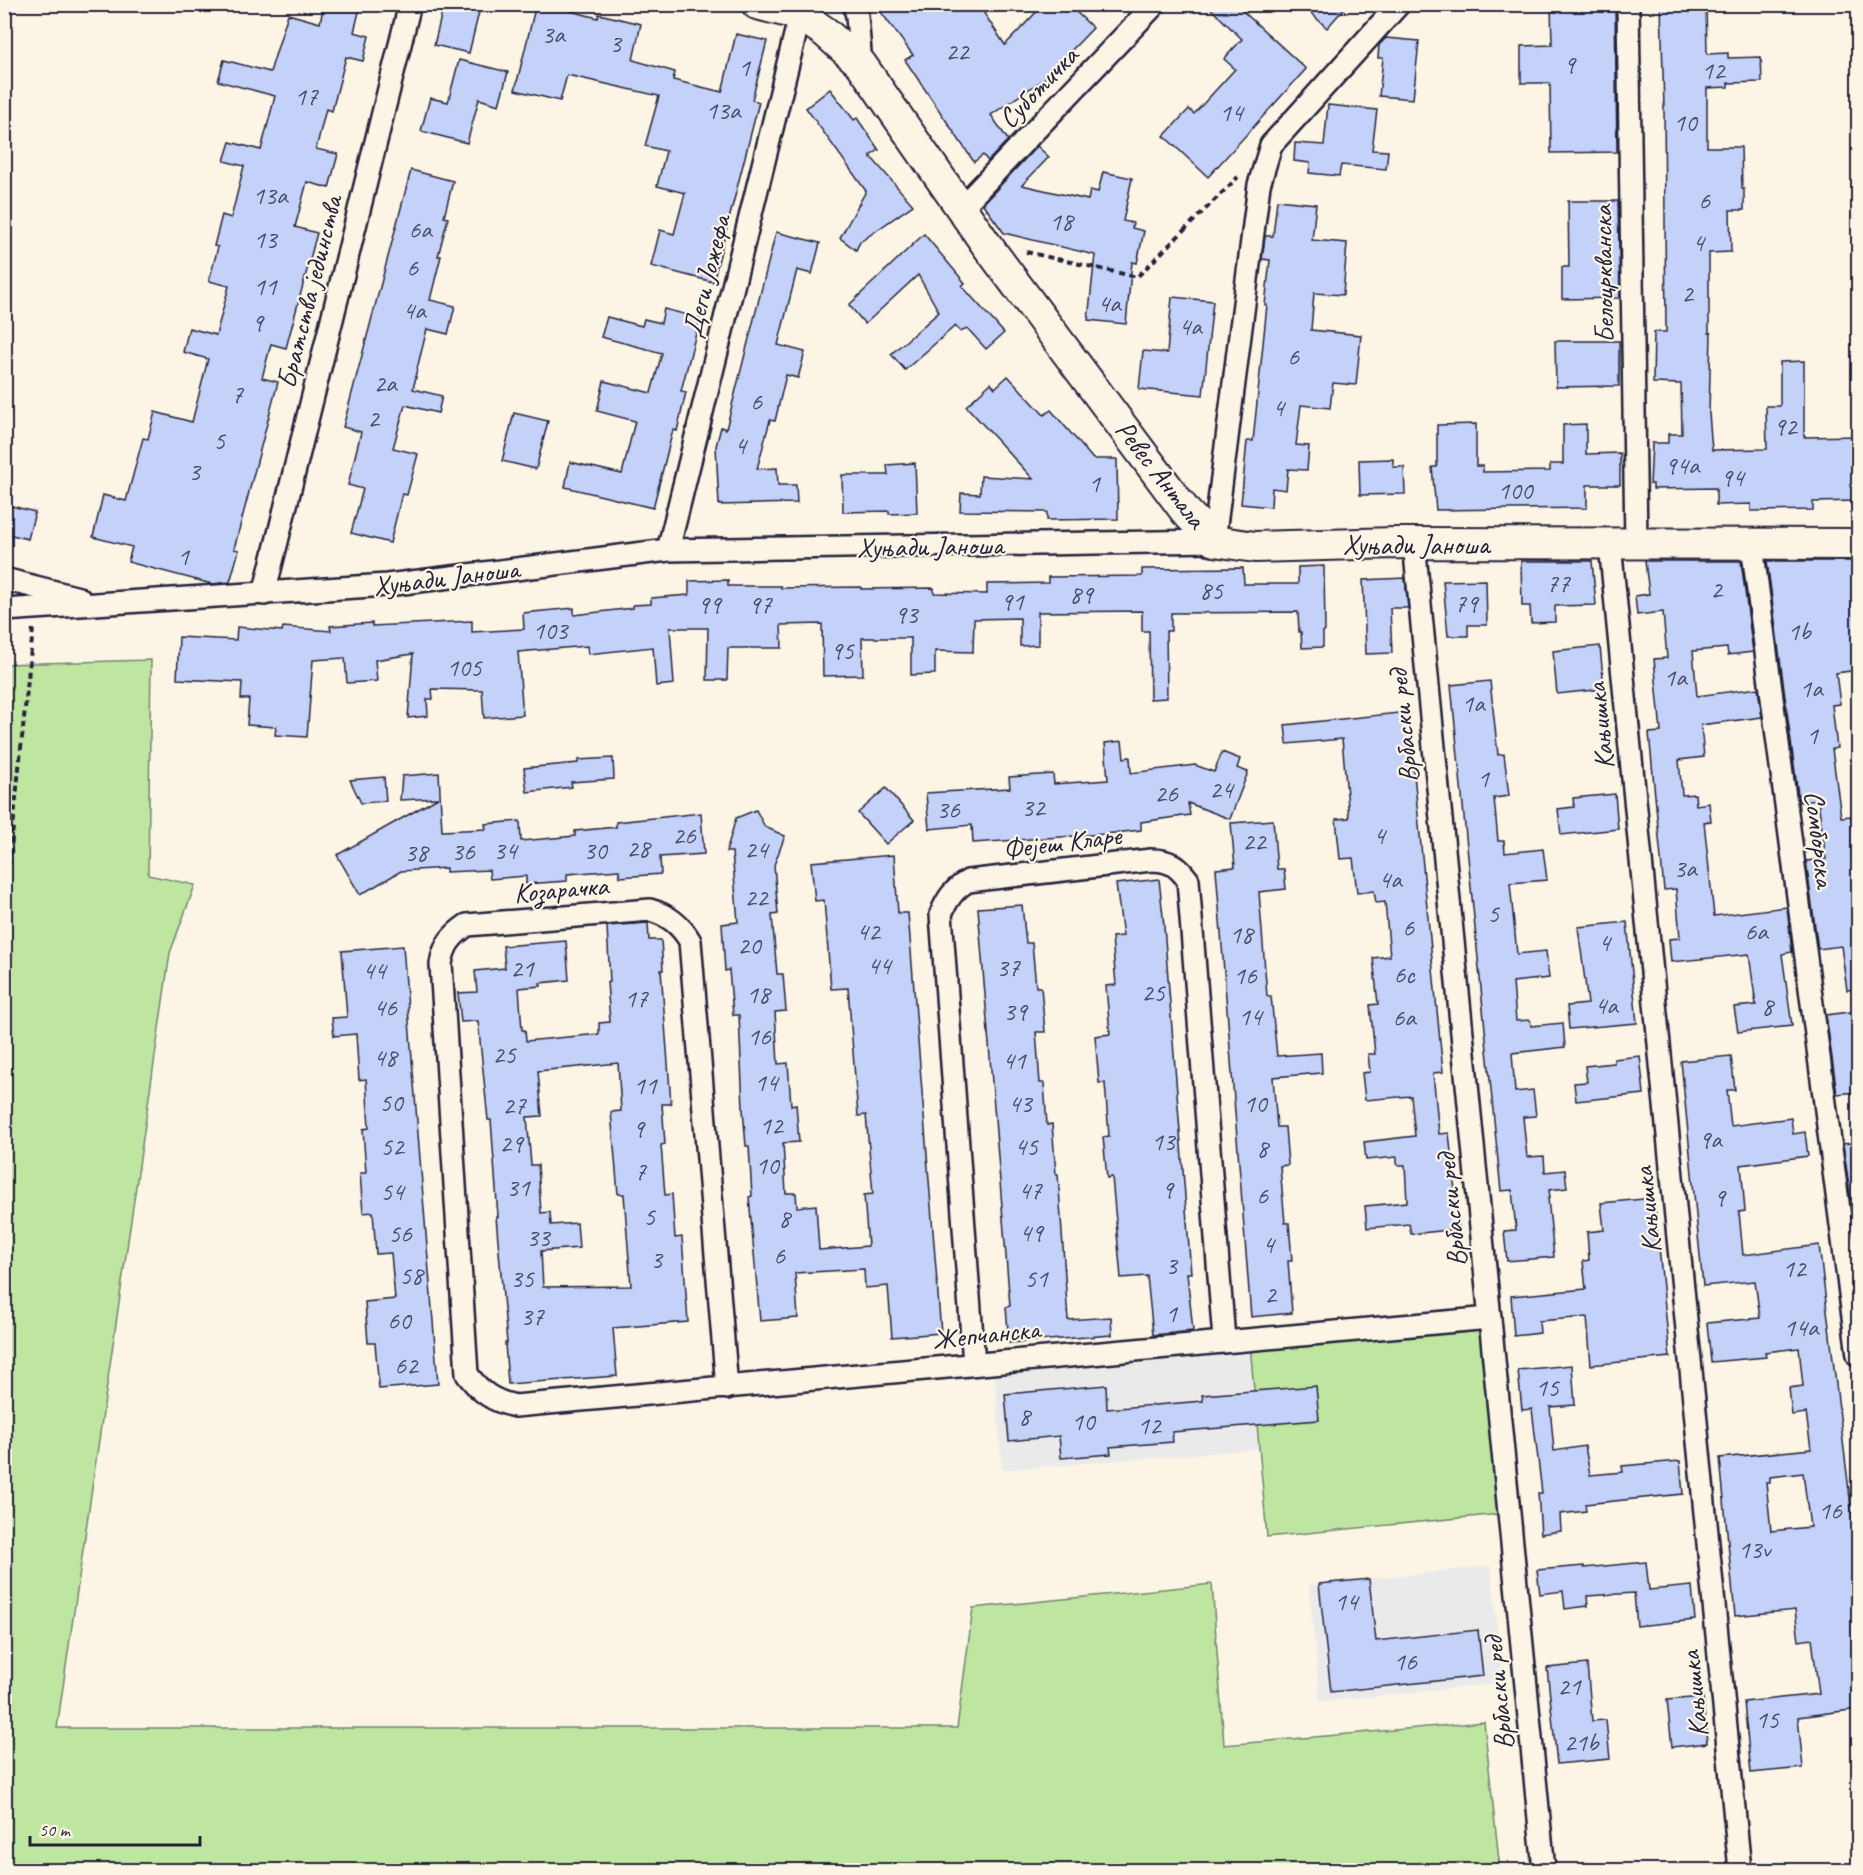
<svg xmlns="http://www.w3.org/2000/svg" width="1863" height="1875" viewBox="0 0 1863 1875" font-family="Caveat,sans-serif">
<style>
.built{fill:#ebeaeb}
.green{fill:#bfe6a1;stroke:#70846e;stroke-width:1.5}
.building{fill:#c4d1f8;stroke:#22223b;stroke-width:1.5;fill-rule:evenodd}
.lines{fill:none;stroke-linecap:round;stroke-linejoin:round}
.street-casing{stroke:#22223b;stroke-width:26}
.secondary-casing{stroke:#22223b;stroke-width:34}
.path{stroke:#22223b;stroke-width:4;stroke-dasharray:6 4.5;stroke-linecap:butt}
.street{stroke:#fcf5e5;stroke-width:21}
.secondary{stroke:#fcf5e5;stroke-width:30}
.labels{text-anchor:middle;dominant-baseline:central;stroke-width:4.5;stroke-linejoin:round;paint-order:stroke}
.number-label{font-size:26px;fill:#4a4e6a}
.street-label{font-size:28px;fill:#22223b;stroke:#fcf5e5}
</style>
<rect width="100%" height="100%" fill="#fcf5e5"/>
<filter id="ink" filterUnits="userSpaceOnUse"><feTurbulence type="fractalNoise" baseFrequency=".0167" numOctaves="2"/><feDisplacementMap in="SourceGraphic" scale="12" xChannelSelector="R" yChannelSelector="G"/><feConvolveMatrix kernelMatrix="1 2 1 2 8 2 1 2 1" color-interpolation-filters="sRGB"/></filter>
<g filter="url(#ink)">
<g class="built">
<polygon points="1250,1345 1259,1449 1002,1470 994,1365"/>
<polygon points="1491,1566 1503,1683 1320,1702 1309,1585"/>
</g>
<g class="green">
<polygon points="151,660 148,875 195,885 170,953 57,1728 957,1728 973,1608 1212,1584 1224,1745 1484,1722 1500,1870 5,1870 5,664"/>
<polygon points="1482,1323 1500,1514 1267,1537 1250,1345"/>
</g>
<g class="building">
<polygon points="324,4 361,4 354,32 369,36 363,61 346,57 332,111 326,109 316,149 338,154 329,188 307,182 295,227 317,233 286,348 271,344 262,378 278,382 234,549 239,550 230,582 212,584 128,562 132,547 93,537 103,495 126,501 143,438 148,439 155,412 192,422 208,359 183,352 189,328 216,335 229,286 209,281 218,247 214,246 222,215 231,218 244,166 224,161 230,142 261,150 275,96 218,81 224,60 270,72 288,14 320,23"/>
<polygon points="444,4 481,4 469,53 434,45"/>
<polygon points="536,4 543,4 598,18 599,14 641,24 633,60 675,72 673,80 722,92 736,34 767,41 752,100 759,102 713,282 651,266 660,230 674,234 685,193 657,186 666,151 645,146 659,96 567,75 560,101 515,90"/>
<polygon points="875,4 978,4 1005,45 1044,4 1068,4 1093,28 1044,79 991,115 1008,140 988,161 983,155 974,162 905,60 913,55"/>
<polygon points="1206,4 1235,4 1306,69 1208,177 1164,136 1189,109 1194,114 1235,69 1224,59 1242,39"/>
<polygon points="1301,4 1348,4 1327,28"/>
<polygon points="1551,4 1615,4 1617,152 1551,153 1550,83 1521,83 1521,46 1552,45"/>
<polygon points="1661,4 1706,4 1707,54 1728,53 1728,58 1761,57 1762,82 1728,83 1728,87 1707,88 1707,147 1741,147 1742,189 1744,189 1744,210 1730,210 1731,252 1709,253 1709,333 1711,333 1709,413 1712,450 1767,449 1766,406 1780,406 1780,362 1804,361 1804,437 1858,436 1858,501 1813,502 1813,510 1751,511 1751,504 1716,505 1716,488 1653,489 1653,484 1650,484 1652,443 1668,443 1668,434 1682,434 1681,384 1653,383 1654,332 1666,332 1664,108"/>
<polygon points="1386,38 1419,41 1413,99 1379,96 1383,58 1378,58 1379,45"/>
<polygon points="459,60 508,72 499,105 479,99 467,143 421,131 430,98 448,102"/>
<polygon points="830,89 854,120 857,118 879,150 870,156 913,205 860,242 856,250 840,238 866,191 806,108"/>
<polygon points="1328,105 1377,110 1372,150 1388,151 1386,169 1341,165 1339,176 1309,173 1310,163 1294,161 1295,143 1324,145"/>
<polygon points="1037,146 1049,157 1022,185 1088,200 1090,190 1098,192 1103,172 1132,178 1123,221 1133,223 1132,228 1144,231 1137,263 1132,262 1126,324 1088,320 1095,255 1004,233 983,204"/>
<polygon points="411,170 453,181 444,217 448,218 438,256 441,256 430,300 455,306 448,334 427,329 415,377 416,377 413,389 442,396 438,413 405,405 393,448 418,454 407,495 402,494 390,543 351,533 363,489 348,485 361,432 343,427"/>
<polygon points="1277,200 1316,204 1312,240 1347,243 1343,295 1314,293 1311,330 1361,335 1356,385 1333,383 1330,408 1301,405 1296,445 1309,446 1307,470 1288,469 1286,490 1272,488 1271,507 1241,504 1247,441 1253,441 1267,305 1265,305 1270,260 1262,259 1265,236 1273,236"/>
<polygon points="1568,201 1618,201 1620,298 1562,299 1562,267 1569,267"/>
<polygon points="776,232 820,243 812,274 797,270 778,345 805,352 798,378 786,375 775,421 770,420 757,469 777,468 778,485 796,485 797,503 719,505 716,446 721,427 726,429"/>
<polygon points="924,234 965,283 962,286 1004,333 986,349 967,328 961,332 955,326 905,370 891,354 939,312 918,275 865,324 849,305"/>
<polygon points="1172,297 1213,301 1203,395 1139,389 1143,351 1167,353"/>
<polygon points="664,309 700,318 681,391 686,392 677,431 673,430 653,508 565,487 570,462 622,474 635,421 597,411 604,381 651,393 662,353 601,337 607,317 642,326 644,319 661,323"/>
<polygon points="1555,341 1619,341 1619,386 1556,387"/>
<polygon points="1008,376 1044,415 1051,410 1093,459 1117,459 1118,519 1047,520 1047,512 960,511 961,493 980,494 981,476 1033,479 966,406 991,383 995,388"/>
<polygon points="514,413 548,421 536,469 502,461"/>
<polygon points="1476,424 1476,466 1483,466 1483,472 1550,471 1550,464 1563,464 1563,425 1586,424 1586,454 1620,453 1620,485 1587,485 1587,508 1436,510 1432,467 1437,467 1437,425"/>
<polygon points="1393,459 1393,467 1404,467 1405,494 1360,495 1359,460"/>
<polygon points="915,463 917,513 889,514 889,511 843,512 842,475 888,475 887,465"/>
<polygon points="4,504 35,512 28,539 4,533"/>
<polygon points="1521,561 1592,561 1596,605 1555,606 1555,622 1531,623 1530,606 1522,606"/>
<polygon points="1645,561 1741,561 1753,652 1728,655 1727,648 1693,651 1697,696 1758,688 1762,717 1701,725 1704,757 1679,760 1682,795 1695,794 1696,805 1709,803 1711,821 1704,822 1714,916 1787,907 1792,952 1782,954 1792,1026 1738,1032 1734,1007 1756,1005 1749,954 1671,962 1669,939 1680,938 1676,889 1664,890 1649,733 1661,732 1654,659 1667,658 1663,612 1637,615 1635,596 1649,594"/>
<polygon points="1767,561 1858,561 1858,670 1836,673 1840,704 1832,705 1837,748 1832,749 1841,817 1851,816 1858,879 1858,891 1855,891 1858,921 1858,989 1847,990 1841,946 1818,949 1806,861 1826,859 1818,800 1799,802"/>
<polygon points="1324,566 1325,631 1323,631 1323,647 1302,648 1301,632 1299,632 1298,612 1171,613 1171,631 1166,631 1167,698 1150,699 1149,631 1142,631 1142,611 1038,612 1038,645 1020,646 1020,618 974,619 973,652 935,651 935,674 911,675 911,638 862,638 863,675 823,676 822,624 781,625 782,648 728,648 727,680 707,680 708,628 670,628 674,684 656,686 653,647 588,654 587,646 518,652 523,715 484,718 482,690 432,689 433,699 427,699 428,716 408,718 413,654 375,660 377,681 347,683 345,658 313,660 307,737 275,735 276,727 247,725 249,699 241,699 242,682 177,679 179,637 236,640 237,627 282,631 283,627 331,631 330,626 372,623 372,626 472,621 472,632 524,629 523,613 574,608 574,615 633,608 633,605 651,604 651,598 689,595 689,581 728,580 728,586 781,586 781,588 861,587 861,589 934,588 934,593 987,594 987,584 1048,583 1048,577 1142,576 1142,569 1243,568 1244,584 1298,584 1298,567"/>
<polygon points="1405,578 1408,608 1390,608 1392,653 1366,654 1363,580"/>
<polygon points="1486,580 1487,625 1468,625 1468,636 1448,636 1443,581"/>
<polygon points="1600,646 1604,689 1557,694 1553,651"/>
<polygon points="1490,681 1498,755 1504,754 1509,796 1494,798 1498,841 1504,841 1505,853 1543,849 1547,880 1510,883 1517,954 1546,951 1549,978 1513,982 1516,1021 1530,1020 1531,1026 1563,1023 1565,1047 1512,1053 1515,1092 1533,1090 1536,1116 1523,1117 1527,1157 1544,1156 1545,1172 1565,1170 1567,1188 1549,1190 1550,1198 1548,1198 1554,1257 1507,1261 1504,1231 1516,1230 1512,1190 1501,1191 1451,685"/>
<polygon points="1408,712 1443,1072 1433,1073 1439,1134 1449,1133 1459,1229 1411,1234 1409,1224 1367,1228 1365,1206 1407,1202 1405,1165 1397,1165 1397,1157 1366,1160 1364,1142 1415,1136 1411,1096 1365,1100 1362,1073 1370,1072 1368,1054 1375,1054 1370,1005 1378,1004 1373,958 1390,956 1385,902 1376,903 1374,891 1357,893 1353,858 1340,859 1336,819 1349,818 1342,739 1287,744 1285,725"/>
<polygon points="1122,741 1124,758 1130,757 1131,773 1195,765 1214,772 1222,752 1240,759 1237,768 1248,772 1230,819 1188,803 1190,815 1141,822 1141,830 1105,834 973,843 972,825 929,829 926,793 1010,788 1009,777 1053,774 1054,784 1108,780 1105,743"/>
<polygon points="613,758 614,779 571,782 572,787 527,792 524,768 578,763 578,760"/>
<polygon points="439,773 442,831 486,829 485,824 520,821 521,841 575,836 575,831 616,827 616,822 701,813 704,854 660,857 661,874 620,877 619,870 567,874 567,881 526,884 526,876 490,879 489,870 446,872 446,868 401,871 360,895 337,855 438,798 400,800 402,776"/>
<polygon points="384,777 386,801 361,803 350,780"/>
<polygon points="886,788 914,820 886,844 858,813"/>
<polygon points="1615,794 1618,829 1561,835 1558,809 1574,807 1573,798"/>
<polygon points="756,810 765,827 785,836 774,865 778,914 772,915 777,974 783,974 786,1011 775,1012 778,1064 788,1063 791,1105 796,1104 799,1142 783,1143 786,1193 796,1193 797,1207 816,1205 819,1250 868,1246 864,1195 873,1194 866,1115 858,1116 848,988 831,989 824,900 815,901 811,862 894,855 898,913 908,913 941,1333 892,1337 888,1286 865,1288 864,1269 795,1273 798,1318 760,1321 749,1197 752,1196 749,1146 746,1146 743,1109 739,1015 733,1015 729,970 725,971 722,924 738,922 732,852 726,852 736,818"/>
<polygon points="1273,820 1277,869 1284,869 1286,889 1259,892 1267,996 1271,996 1277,1056 1321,1053 1322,1073 1273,1077 1277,1127 1285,1127 1288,1165 1280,1166 1285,1223 1289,1223 1292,1261 1288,1261 1292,1313 1251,1317 1216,869 1235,867 1231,823"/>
<polygon points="1159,879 1164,926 1191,1273 1187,1273 1193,1331 1153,1335 1147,1276 1121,1278 1112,1177 1107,1178 1103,1137 1109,1136 1105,1083 1099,1083 1095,1036 1110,1034 1106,986 1116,985 1112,937 1123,936 1116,884"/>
<polygon points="1022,905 1026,943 1032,943 1036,987 1041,987 1045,1032 1036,1032 1040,1083 1044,1083 1047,1125 1052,1124 1056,1174 1058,1174 1068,1320 1111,1317 1112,1335 1009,1343 1006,1307 1010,1306 978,908"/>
<polygon points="1627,922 1637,1023 1569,1029 1567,1006 1588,1004 1578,927"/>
<path d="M648,923L649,940H661L663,970H661L671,1104H662L665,1144L661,1145L665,1195L672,1194L675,1238L682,1237L688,1322L613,1328L617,1376L508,1384L505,1343H507L496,1217H498L491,1120H488L478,1021L461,1022L458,993L477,992L475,971L505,968L503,946L566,941L569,980L540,983L541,986L519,988L522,1030H525L526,1041L599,1034V1023L610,1022L607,982H610L607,926ZM618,1063L621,1111L611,1112L618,1194H624L631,1286L543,1287L541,1251L579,1248L577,1223L551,1225L550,1212L541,1213L538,1165H531L527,1117L542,1116L538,1071Z"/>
<polygon points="403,946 438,1384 379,1389 375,1343 368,1343 365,1302 395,1299 391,1253 376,1254 373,1212 363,1213 360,1173 366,1173 363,1129 369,1128 366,1079 359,1080 356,1034 334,1036 332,1018 347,1017 342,951"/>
<polygon points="1858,1011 1858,1092 1837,1094 1826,1015"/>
<polygon points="1640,1056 1644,1094 1576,1101 1574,1083 1587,1082 1585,1066 1614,1063 1614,1059"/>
<path d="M1731,1056L1735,1090H1727L1731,1126L1791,1118L1793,1134L1805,1132L1808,1156L1741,1165L1745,1211L1739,1212L1743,1255L1819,1245L1858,1564V1709L1798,1717L1803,1768L1751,1773L1744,1702L1819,1694L1812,1639L1799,1641L1795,1610L1735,1616L1720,1458L1811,1449L1806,1413L1792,1415L1789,1388L1803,1386L1799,1348L1765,1352L1766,1357L1711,1362L1707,1323L1760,1318L1755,1281L1703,1286L1681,1061ZM1803,1473L1810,1527L1771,1531L1766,1482H1770V1477Z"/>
<polygon points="1858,1142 1858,1200 1851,1200 1843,1144"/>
<polygon points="1654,1198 1670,1357 1591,1365 1587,1317 1539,1321 1540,1333 1514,1336 1511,1296 1586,1289 1583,1261 1589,1260 1587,1232 1604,1230 1601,1203"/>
<polygon points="1572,1365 1575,1405 1550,1407 1554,1451 1585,1446 1590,1475 1623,1472 1622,1466 1680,1461 1683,1494 1585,1504 1586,1511 1560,1514 1561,1531 1541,1534 1538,1493 1542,1493 1532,1409 1522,1410 1518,1370"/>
<polygon points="1106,1385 1107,1409 1203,1401 1202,1395 1316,1386 1319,1420 1172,1432 1173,1442 1110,1447 1111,1454 1061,1458 1059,1436 1009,1441 1005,1394"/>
<polygon points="1646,1562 1649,1590 1692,1586 1695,1620 1637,1626 1634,1593 1587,1596 1588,1606 1565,1609 1563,1591 1540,1594 1537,1570 1584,1566 1584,1568"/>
<polygon points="1369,1579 1376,1641 1478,1630 1483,1676 1331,1692 1319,1584"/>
<polygon points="1587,1664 1592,1721 1606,1720 1610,1759 1557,1764 1547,1668"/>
<polygon points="1703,1697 1707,1743 1672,1747 1667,1700"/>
</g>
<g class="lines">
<defs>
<g id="street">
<polyline points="854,4 857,16 861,64"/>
<polyline points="1628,4 1636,544"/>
<polyline points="961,208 1155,4"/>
<polyline points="1414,543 1544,1870"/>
<polyline points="1610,544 1740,1870"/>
<polyline points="1752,545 1858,1355"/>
<polyline points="668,550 800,15"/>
<polyline points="4,579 79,598"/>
<polyline points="264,594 410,4"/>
<polyline points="4,610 387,585 668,550 1214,541 1259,185 1271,145 1399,4"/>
<path d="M974,1364L941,914C947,899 954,889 968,881L1151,860C1169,860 1177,865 1188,880L1224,1340"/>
<path d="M727,1388L690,941C680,924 668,915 650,910L467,925C451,936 444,945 441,964L467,1374C481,1393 493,1401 515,1406C840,1379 1165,1345 1490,1318"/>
</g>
<polyline id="secondary" points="757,4 800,15 825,32 861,64 986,244 1186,512 1214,541 1255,547 1395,543 1858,544"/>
</defs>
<use href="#street" class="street-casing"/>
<use href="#secondary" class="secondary-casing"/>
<g class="path">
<polyline points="1026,252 1137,277 1238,177"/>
<polyline points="4,917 33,629"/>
</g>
<use href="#street" class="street"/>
<use href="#secondary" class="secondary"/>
</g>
</g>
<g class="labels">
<g class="number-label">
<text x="553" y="34">3a</text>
<text x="615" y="43">3</text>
<text x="957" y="51">22</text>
<text x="1569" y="64">9</text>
<text x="744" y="67">1</text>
<text x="1713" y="70">12</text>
<text x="306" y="96">17</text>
<text x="723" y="110">13a</text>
<text x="1231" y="112">14</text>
<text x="1685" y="122">10</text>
<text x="270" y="195">13a</text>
<text x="1704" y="200">6</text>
<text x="1061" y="221">18</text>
<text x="420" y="229">6a</text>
<text x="265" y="239">13</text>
<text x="1698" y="242">4</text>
<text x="412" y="267">6</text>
<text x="265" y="286">11</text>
<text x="1687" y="293">2</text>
<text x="1109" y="303">4a</text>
<text x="414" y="310">4a</text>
<text x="257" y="322">9</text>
<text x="1190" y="326">4a</text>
<text x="1293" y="356">6</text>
<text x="385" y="383">2a</text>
<text x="237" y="394">7</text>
<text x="756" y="401">6</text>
<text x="1278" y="407">4</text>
<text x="373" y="418">2</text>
<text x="1785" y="426">92</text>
<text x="219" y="440">5</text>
<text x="740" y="445">4</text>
<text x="1682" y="465">94a</text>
<text x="194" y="471">3</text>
<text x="1732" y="477">94</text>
<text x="1094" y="483">1</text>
<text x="1515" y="490">100</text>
<text x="183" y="556">1</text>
<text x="1558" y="583">77</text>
<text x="1716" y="589">2</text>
<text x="1211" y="590">85</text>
<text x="1081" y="594">89</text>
<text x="1012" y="601">91</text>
<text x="1466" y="603">79</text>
<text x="709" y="604">99</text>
<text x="760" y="604">97</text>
<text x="906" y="614">93</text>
<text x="550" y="630">103</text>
<text x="1799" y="631">1b</text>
<text x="842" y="650">95</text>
<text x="464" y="667">105</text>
<text x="1675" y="677">1a</text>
<text x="1811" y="688">1a</text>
<text x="1473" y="703">1a</text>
<text x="1812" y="735">1</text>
<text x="1483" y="778">1</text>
<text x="1221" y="789">24</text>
<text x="1166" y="793">26</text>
<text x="1033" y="807">32</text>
<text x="948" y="809">36</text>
<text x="684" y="835">26</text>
<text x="1379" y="835">4</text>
<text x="1254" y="841">22</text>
<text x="638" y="848">28</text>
<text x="756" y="849">24</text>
<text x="505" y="850">34</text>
<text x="595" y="850">30</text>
<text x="463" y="851">36</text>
<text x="416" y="852">38</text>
<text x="1685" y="868">3a</text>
<text x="1390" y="879">4a</text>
<text x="756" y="897">22</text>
<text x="1493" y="913">5</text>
<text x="1408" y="927">6</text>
<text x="868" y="931">42</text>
<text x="1756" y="931">6a</text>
<text x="1241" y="934">18</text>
<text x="1604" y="942">4</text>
<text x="749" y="945">20</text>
<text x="879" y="965">44</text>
<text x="1008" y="967">37</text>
<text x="522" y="968">21</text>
<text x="374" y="970">44</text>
<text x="1404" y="974">6c</text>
<text x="1245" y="975">16</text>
<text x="1153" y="992">25</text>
<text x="758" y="994">18</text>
<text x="636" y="998">17</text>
<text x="1606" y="1005">4a</text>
<text x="1767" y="1006">8</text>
<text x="385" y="1007">46</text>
<text x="1015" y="1011">39</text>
<text x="1250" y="1016">14</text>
<text x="1404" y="1017">6a</text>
<text x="759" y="1036">16</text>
<text x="504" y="1054">25</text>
<text x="385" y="1057">48</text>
<text x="1014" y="1060">41</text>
<text x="766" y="1082">14</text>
<text x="645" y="1085">11</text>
<text x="391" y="1102">50</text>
<text x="1020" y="1103">43</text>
<text x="1255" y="1103">10</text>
<text x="514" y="1105">27</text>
<text x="771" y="1125">12</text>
<text x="638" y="1128">9</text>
<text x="1710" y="1139">9a</text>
<text x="1163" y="1141">13</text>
<text x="511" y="1143">29</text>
<text x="392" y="1146">52</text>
<text x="1026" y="1146">45</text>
<text x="1262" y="1148">8</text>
<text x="767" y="1165">10</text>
<text x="640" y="1171">7</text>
<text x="518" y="1187">31</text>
<text x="1167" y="1189">9</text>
<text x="1030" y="1190">47</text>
<text x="392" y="1191">54</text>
<text x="1262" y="1195">6</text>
<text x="1719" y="1197">9</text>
<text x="649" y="1216">5</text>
<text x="784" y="1218">8</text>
<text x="1031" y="1232">49</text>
<text x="400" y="1233">56</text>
<text x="538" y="1237">33</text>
<text x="1268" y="1244">4</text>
<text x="779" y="1255">6</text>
<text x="656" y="1259">3</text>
<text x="1171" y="1265">3</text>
<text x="1794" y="1268">12</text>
<text x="411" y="1275">58</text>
<text x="522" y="1278">35</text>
<text x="1036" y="1278">51</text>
<text x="1270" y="1294">2</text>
<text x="1171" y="1313">1</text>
<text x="532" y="1316">37</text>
<text x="399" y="1320">60</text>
<text x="1801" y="1327">14a</text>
<text x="406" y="1365">62</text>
<text x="1547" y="1387">15</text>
<text x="1024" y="1416">8</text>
<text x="1083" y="1421">10</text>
<text x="1149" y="1425">12</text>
<text x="1830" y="1510">16</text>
<text x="1754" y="1549">13v</text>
<text x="1346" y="1601">14</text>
<text x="1405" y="1661">16</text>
<text x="1569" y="1686">21</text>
<text x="1767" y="1719">15</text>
<text x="1581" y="1742">21b</text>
</g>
<g class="street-label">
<text transform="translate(1038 87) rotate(-46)">Суботичка</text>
<text transform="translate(1603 274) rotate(-91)">Белоцркванска</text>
<text transform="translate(706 276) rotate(-76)">Деги Јожефа</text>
<text transform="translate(309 292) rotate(-76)">Братства јединства</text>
<text transform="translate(1161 474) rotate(52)">Ревес Антала</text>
<text x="1416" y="544">Хуњади Јаноша</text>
<text transform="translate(930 546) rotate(-1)">Хуњади Јаноша</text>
<text transform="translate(446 577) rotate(-7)">Хуњади Јаноша</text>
<text transform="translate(1403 726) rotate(-96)">Врбаски ред</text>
<text transform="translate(1600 726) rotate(-96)">Кањишка</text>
<text transform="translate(1820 839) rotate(83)">Сомборска</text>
<text transform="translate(1062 842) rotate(-7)">Фејеш Кларе</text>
<text transform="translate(561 889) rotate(-5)">Козарачка</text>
<text transform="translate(1451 1210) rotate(-96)">Врбаски ред</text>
<text transform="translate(1647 1210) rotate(-96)">Кањишка</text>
<text transform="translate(986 1334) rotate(-6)">Жепчанска</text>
<text transform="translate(1498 1693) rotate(-96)">Врбаски ред</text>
<text transform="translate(1694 1694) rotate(-96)">Кањишка</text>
</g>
</g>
<rect width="1863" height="1875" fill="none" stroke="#fcf5e5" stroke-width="24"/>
<rect x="12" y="12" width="1839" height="1851" fill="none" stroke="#22223b" stroke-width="2" filter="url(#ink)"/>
<path d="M30 1836v9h170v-9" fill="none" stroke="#22223b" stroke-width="3"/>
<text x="39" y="1836" font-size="18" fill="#22223b" stroke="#fcf5e5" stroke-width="4.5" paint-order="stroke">50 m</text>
</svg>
